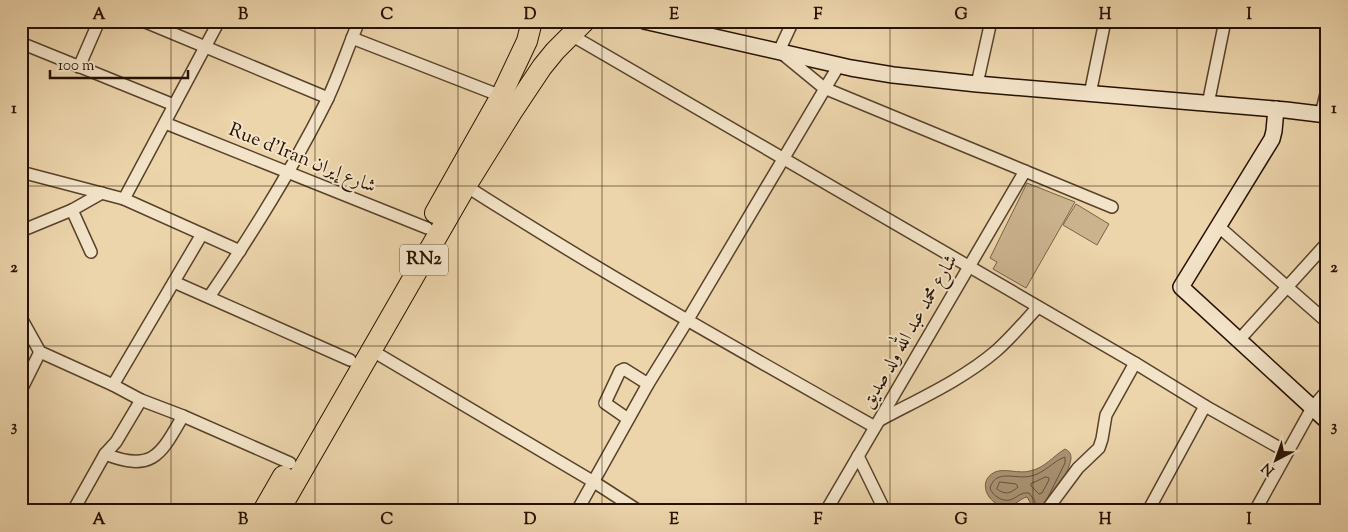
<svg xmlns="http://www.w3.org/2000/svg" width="1348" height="532" viewBox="0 0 1348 532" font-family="'Sorts Mill Goudy',Amiri,serif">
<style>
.green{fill:#cbb38e;stroke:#796248}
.water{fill:#a99272;stroke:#755f45}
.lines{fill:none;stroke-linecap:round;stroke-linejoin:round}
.shore{stroke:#68523a;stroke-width:1}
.street-casing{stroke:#58422c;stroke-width:14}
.secondary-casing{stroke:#271202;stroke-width:18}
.highway-casing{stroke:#271202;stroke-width:22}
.street{stroke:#f3e3c8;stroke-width:11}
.secondary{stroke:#f3e3c8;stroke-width:15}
.highway{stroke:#ecd4ab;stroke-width:20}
.grid{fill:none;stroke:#271202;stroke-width:1;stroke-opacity:0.55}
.labels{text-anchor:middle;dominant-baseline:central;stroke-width:4;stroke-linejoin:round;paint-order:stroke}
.shield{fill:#f3e3c8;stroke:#64513d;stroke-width:1}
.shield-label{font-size:18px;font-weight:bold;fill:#271202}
.street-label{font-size:19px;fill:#271202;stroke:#f3e3c8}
.neatline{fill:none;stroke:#271202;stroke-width:2}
.grid-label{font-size:16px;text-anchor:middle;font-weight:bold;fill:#271202}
</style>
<rect width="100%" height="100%" fill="#ecd4ab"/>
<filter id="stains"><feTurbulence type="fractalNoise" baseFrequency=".004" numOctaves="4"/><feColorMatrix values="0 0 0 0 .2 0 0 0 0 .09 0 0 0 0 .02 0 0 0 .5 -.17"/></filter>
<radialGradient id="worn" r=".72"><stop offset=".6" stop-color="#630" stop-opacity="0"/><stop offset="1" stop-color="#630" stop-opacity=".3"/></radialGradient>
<g class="green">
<polygon points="1027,183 1075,202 1026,288 993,269 997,262 990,258"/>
<polygon points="1076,204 1109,224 1097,245 1063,225"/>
</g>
<path class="water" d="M1065,449C1069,451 1071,453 1071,458C1071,468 1052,503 1045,511H1031L1029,508L1030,502L1027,497C1021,498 1017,504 1010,506C991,510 974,482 995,472C1005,468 1019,474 1030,471C1045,468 1053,456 1065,449Z"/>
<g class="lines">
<g class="shore">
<polygon points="1046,477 1049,478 1049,480 1042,493 1039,494 1031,486 1031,484"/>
<path d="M1000,482L1016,484L1018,487C1010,494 1005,495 997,489Z"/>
<path d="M1034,511L1035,501L1029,493C1020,492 1017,498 1010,500C1002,502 992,495 990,488C996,468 1016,480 1031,476C1045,473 1053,461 1065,457V463L1047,499"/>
</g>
<defs>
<g id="street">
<polyline points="143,21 328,98"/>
<polyline points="793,21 779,51 824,88 1112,207"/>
<polyline points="571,35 1135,363 1205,406 1287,452"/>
<polyline points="352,38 501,96"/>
<polyline points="21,43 174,105"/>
<polyline points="79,67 99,21"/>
<polyline points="977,84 991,21"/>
<polyline points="1090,94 1105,21"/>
<polyline points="1208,104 1225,21"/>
<polyline points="1321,114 1327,90"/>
<polyline points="165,123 427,228"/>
<polyline points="21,172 124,199 240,251"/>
<path d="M466,186C600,272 737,349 875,427"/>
<polyline points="124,199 219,21"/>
<polyline points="72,210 91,252"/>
<polyline points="1218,226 1327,322"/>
<polyline points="21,231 72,210 102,193"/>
<polyline points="174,282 350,360"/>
<path d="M209,297C252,234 293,168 327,100C339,75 348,47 359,21"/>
<polyline points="21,318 40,352 113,385 141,400 183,416 290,463"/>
<polyline points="1239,340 1327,243"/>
<polyline points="371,350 594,482 639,511"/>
<polyline points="113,385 202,234"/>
<polyline points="21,390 40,352"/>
<polyline points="628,419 605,403 620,371 624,369 648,384"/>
<path d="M880,420C919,399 962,380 996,351C1011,338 1024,322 1038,307"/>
<path d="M105,454C153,473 161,454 183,416"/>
<polyline points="858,456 882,505 882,511"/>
<polyline points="73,511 105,454 116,442 141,400"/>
<polyline points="577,511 648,384 687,321 839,65"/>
<polyline points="826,511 1025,171"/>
<polyline points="1046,511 1078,468 1099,448 1102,439 1106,415 1135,363"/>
<polyline points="1148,511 1205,406"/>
<polyline points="1255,511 1312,408 1327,391"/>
</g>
<g id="secondary">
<polyline points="644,21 851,68 893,75 977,84 1286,110 1327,115"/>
<polyline points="1276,109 1274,131 1272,139 1181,287 1327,421"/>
</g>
<g id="highway">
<polyline points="435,213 501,96 527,41 532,21"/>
<polyline points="263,511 283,476"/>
<polyline points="279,511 466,186 512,112 542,67 555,51 585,21"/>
</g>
</defs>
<use href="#street" class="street-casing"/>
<use href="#secondary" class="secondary-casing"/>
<use href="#highway" class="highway-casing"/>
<use href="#street" class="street"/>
<use href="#secondary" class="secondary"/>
<use href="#highway" class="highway"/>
</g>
<path class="grid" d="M171,21V511M315,21V511M458,21V511M602,21V511M746,21V511M890,21V511M1033,21V511M1177,21V511M21,186H1327M21,346H1327"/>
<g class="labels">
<rect class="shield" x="400" y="244.5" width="48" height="31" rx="4"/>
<g class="shield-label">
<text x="424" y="260">RN2</text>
</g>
<g class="street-label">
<text transform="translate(302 159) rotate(22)">Rue d'Iran شارع إيران</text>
<text transform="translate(910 332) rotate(-60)">شارع محمد عبد الله ولد صديق</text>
</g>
</g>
<rect width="1348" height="532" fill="none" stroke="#ecd4ab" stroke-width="55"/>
<g transform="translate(1276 460) rotate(221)" stroke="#f3e3c8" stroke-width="4" paint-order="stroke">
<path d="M0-4L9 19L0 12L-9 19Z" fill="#271202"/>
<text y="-8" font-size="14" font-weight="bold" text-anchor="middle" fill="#271202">N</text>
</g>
<path d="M50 70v8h138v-8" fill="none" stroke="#271202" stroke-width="2.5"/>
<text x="58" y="70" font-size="15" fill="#271202" stroke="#f3e3c8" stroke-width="4" paint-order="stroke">100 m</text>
<rect x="28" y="28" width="1292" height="476" class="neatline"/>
<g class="grid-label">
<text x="99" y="19">A</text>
<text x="243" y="19">B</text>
<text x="387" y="19">C</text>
<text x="530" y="19">D</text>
<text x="674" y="19">E</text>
<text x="818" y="19">F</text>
<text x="961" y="19">G</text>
<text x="1105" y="19">H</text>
<text x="1249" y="19">I</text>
<text x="14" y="113">1</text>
<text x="1334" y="113">1</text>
<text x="14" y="272">2</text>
<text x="1334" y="272">2</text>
<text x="14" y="431">3</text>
<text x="1334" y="431">3</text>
<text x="99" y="524">A</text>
<text x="243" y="524">B</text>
<text x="387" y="524">C</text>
<text x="530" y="524">D</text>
<text x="674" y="524">E</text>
<text x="818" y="524">F</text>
<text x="961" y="524">G</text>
<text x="1105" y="524">H</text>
<text x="1249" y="524">I</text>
</g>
<rect width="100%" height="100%" filter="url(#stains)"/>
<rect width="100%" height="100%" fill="url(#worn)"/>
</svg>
